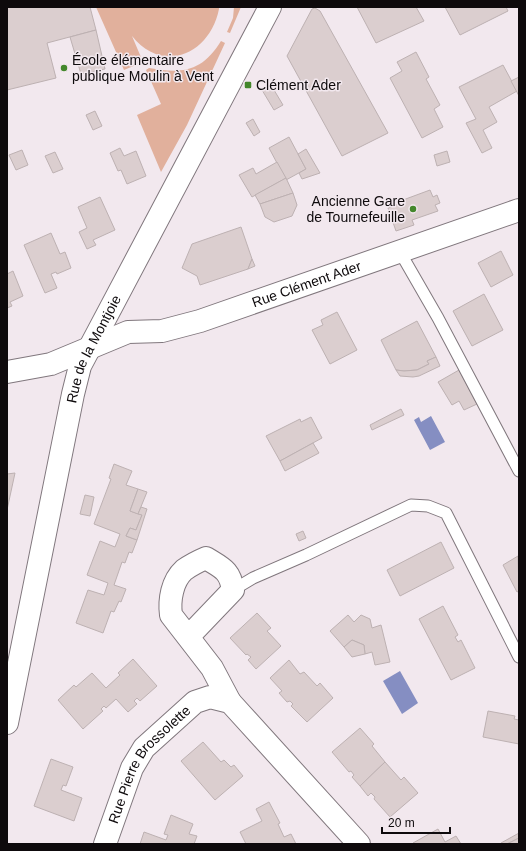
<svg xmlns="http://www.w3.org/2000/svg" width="526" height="851" viewBox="0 0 526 851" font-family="Helvetica,sans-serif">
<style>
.green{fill:#e1b09c}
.water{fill:#858ec2}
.building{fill:#dbcecf;stroke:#bdb1b2}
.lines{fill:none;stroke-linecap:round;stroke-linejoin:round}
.service-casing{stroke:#80777d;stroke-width:13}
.minor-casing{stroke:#80777d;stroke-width:24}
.secondary-casing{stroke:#80777d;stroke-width:24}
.service{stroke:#fff;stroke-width:11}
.minor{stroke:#fff;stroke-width:22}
.secondary{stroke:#fff;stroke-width:22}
.poi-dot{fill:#43872b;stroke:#f2e8ee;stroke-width:1.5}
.labels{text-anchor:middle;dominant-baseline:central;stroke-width:3;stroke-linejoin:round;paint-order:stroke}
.poi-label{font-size:14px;fill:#0e0a0c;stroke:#f2e8ee;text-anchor:start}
.street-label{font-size:14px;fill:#0e0a0c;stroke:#f2e8ee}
</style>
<rect width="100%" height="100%" fill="#f2e8ee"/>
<g class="green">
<path d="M96,7H219V9C210,54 163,75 132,36L143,62L124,70Z"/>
<polygon points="234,7 241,7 230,33 227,32 233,18"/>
<path d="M221,41L225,43L187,125L161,172L137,115L161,104L146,70L149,68C182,74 202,72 221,41Z"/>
</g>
<g class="water">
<polygon points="431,416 445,442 430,450 414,420 419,417 421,422"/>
<polygon points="400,671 418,703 402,714 383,681"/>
</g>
<g class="building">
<polygon points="7,7 90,7 96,30 47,43 56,78 7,90"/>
<polygon points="357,7 416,7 424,21 376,43"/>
<polygon points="445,7 506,7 508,11 460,35"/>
<polygon points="315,8 320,11 388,133 342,156 287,56 312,9"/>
<polygon points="96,30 105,69 81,74 70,37"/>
<polygon points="416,52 429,77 426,79 440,105 434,109 443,127 422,138 390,78 402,71 397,62"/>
<polygon points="503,65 517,91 489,107 497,122 483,130 492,148 482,153 466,123 476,119 459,87"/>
<polygon points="519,77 519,96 511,81"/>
<polygon points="271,85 283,105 274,110 262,90"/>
<polygon points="95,111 102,126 93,130 86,115"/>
<polygon points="253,119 260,132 254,136 246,123"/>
<polygon points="289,137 306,169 286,180 269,148"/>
<polygon points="120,148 124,156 136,151 146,176 127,184 121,170 118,171 110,153"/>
<polygon points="306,149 320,173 302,179 299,173 306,169 298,154"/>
<polygon points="22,150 28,165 16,170 9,155"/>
<polygon points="447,151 450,162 437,166 434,155"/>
<polygon points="55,152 63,169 53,173 45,156"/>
<polygon points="277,162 286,178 252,197 239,175 253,168 256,174"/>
<polygon points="286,178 293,193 260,204 255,195"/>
<polygon points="430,190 433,197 437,195 440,203 435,205 438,211 412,220 414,225 396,231 388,208 404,202 403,200"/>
<polygon points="293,193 297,205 292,216 274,222 265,217 260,204"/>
<polygon points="100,197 115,230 93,240 96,245 87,249 79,232 87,228 78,207"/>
<polygon points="241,227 252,259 248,269 200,285 197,276 182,268 192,244"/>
<polygon points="51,233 60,254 65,252 71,268 57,274 56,272 51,274 57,288 45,293 24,245"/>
<polygon points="501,251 513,275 491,287 478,263"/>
<polygon points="252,259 255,266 248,269"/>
<polygon points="13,271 23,296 10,302 12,306 7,308 7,274"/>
<polygon points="484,294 503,330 472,346 453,311"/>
<polygon points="337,312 357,350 330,364 312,330 323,325 321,320"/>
<polygon points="417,321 436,357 427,361 429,364 417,370 404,371 396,370 381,340"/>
<polygon points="436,357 440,366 419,376 413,377 400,376 396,370 404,371 417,370 429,364 427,361"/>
<polygon points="459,370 477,404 464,410 459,401 452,405 438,382"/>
<polygon points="401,409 404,415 372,430 370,425"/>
<polygon points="311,417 322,438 280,461 266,436 300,419 301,422"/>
<polygon points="313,443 319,453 285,471 280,461"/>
<polygon points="114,464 132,471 126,485 138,489 130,511 142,515 136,530 130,528 126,536 137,540 132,553 129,552 125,563 122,562 114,585 126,589 121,602 119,601 114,612 111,611 103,633 76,623 88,590 104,595 108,583 87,575 100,541 115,547 120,534 94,524 111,479 109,478"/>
<polygon points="15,473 7,510 7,474"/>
<polygon points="138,489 147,492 138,514 130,511"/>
<polygon points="85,495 94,497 90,516 80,514"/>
<polygon points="141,507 147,509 137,540 126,536 130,528 136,530 142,515 138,514"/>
<polygon points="303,531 306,538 299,541 296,534"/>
<polygon points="441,542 454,568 400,596 387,570"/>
<polygon points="518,556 519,591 517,592 503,565"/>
<polygon points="443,606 458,635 455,637 458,642 461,640 475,668 451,680 419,619"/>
<polygon points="257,613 271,628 267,631 281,646 256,669 248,660 251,657 247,654 246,655 230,638"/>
<polygon points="348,615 354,622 361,615 370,619 372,628 381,625 390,662 375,665 372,652 365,654 364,645 352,640 344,647 330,631"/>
<polygon points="352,640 364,645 365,654 352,657 344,647"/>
<polygon points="133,659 157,686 140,701 137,698 134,701 137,704 128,712 116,699 106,708 104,706 101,709 103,711 83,729 58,700 74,685 76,687 92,673 106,688 120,675 118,673"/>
<polygon points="289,660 300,674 304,672 317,686 320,683 333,698 307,722 291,706 293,704 290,701 287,702 279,693 282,691 270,678"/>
<polygon points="488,711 515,716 514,719 519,720 519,744 483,737"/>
<polygon points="360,728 374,744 372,746 385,762 360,786 352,777 354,775 351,771 349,772 332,752"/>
<polygon points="203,742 221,762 224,760 231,767 234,765 243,776 215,800 181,761"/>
<polygon points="51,759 73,767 66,786 63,785 61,790 82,798 74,821 34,806"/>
<polygon points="385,762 401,780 404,777 418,793 390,817 374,799 375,797 371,793 368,796 360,786"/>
<polygon points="269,802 280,823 278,824 284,837 291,834 296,844 246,844 240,832 262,821 256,809"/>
<polygon points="171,815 193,824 189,834 197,836 194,844 140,844 144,832 166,840 168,835 164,834"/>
<polygon points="438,829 445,842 456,836 461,844 414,844 413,843"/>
<polygon points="519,833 519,838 507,844 502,844 501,843"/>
<polygon points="519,838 519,844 507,844"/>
</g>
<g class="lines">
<defs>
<g id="service">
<polyline points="400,252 438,318 519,471"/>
<polyline points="233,590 253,578 306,555 411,505 428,506 446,513 519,657"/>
</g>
<g id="minor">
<path id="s1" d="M7,372L51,364L128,332L162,331L200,321L519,210"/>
<path d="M189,636L233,590C230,570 222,568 206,558C199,561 191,565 184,570C172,581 169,600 171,615L212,668L230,702"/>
<path id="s2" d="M105,844L132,768L144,748L195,702L210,697L230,702L359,844"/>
</g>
<g id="secondary">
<path id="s3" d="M7,723L73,394L80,366L270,7"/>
</g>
</defs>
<use href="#service" class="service-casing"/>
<use href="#minor" class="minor-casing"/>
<use href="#secondary" class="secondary-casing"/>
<use href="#service" class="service"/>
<use href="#minor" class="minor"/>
<use href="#secondary" class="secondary"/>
</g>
<g class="poi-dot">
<circle cx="64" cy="68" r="4"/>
<rect x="244" y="81" width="8" height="8" rx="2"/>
<circle cx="413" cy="209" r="4"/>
</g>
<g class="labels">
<g class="poi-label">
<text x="72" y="60">École élémentaire<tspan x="72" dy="16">publique Moulin à Vent</tspan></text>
<text x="256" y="85">Clément Ader</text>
<text x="405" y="201" text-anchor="end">Ancienne Gare<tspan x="405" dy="16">de Tournefeuille</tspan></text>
</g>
<g class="street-label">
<text stroke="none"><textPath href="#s1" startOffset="314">Rue Clément Ader</textPath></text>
<text stroke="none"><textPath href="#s3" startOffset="385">Rue de la Montjoie</textPath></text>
<text stroke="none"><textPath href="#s2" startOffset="93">Rue Pierre Brossolette</textPath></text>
</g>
</g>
<rect width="526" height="851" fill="none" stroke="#0e0a0c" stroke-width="16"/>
<path d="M382 827v6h68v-6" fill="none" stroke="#0e0a0c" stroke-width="2"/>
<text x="388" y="827" font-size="12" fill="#0e0a0c" stroke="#f2e8ee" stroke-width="3" paint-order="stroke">20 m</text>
</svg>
